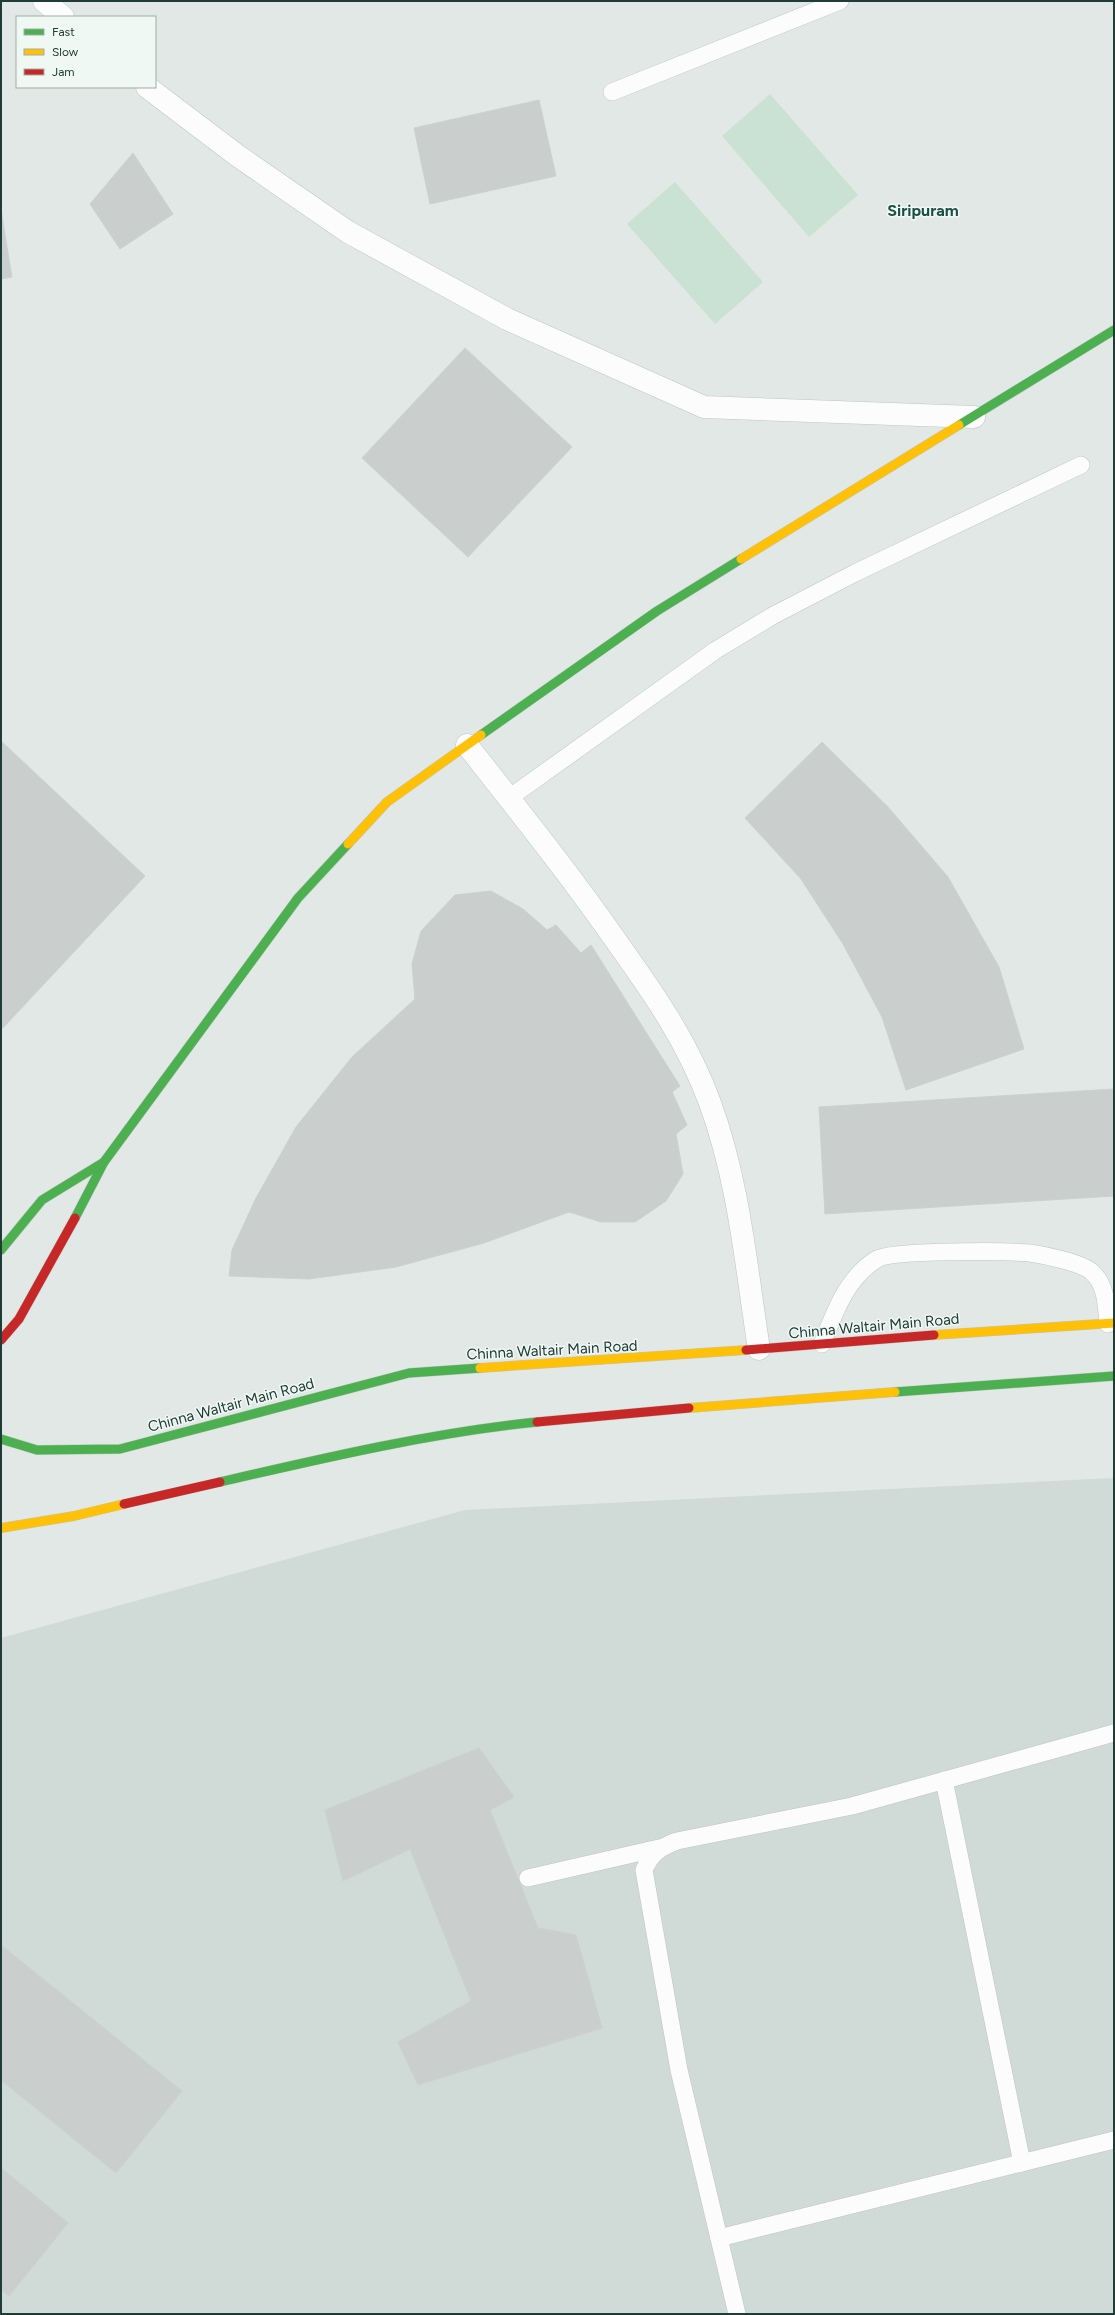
<svg xmlns="http://www.w3.org/2000/svg" width="1115" height="2315" viewBox="0 0 1115 2315" font-family="Figtree,sans-serif">
<style>
.built{fill:#d0dad6}
.green{fill:#cae2d3}
.building{fill:#cacfcd;stroke:#cbd1cf}
.lines{fill:none;stroke-linecap:round;stroke-linejoin:round}
.lane-casing{stroke:#bfc5c3;stroke-width:18}
.street-casing{stroke:#bfc5c3;stroke-width:23}
.fast-casing{stroke:#bec6c3;stroke-width:10}
.slow-casing{stroke:#bec6c3;stroke-width:10}
.jam-casing{stroke:#bec6c3;stroke-width:10}
.lane{stroke:#fbfcfb;stroke-width:17}
.street{stroke:#fbfcfb;stroke-width:22}
.fast{stroke:#4caf50;stroke-width:9}
.slow{stroke:#ffc107;stroke-width:9}
.jam{stroke:#c62828;stroke-width:9}
.labels{text-anchor:middle;dominant-baseline:central;stroke-width:3;stroke-linejoin:round;paint-order:stroke}
.street-label{font-size:15px;fill:#203c36;stroke:#f0f8f4}
.neighbourhood-label{font-size:16px;font-weight:bold;fill:#1b4f45;stroke:#f0f8f4}
</style>
<rect width="100%" height="100%" fill="#e2e8e6"/>
<polygon class="built" points="1114,1478 1114,2314 1,2314 1,1638 465,1510"/>
<g class="green">
<polygon points="770,94 858,195 809,237 722,136"/>
<polygon points="675,182 763,282 715,324 627,224"/>
</g>
<g class="building">
<polygon points="539,100 556,176 430,204 414,128"/>
<polygon points="133,153 173,214 120,249 90,204"/>
<polygon points="1,210 12,277 1,279"/>
<polygon points="465,348 572,447 468,557 362,458"/>
<polygon points="1,741 145,876 1,1030"/>
<polygon points="822,742 888,807 948,877 999,967 1024,1049 906,1090 882,1017 843,944 801,879 745,818"/>
<polygon points="491,891 523,909 547,930 556,925 581,953 591,945 680,1086 672,1092 687,1125 676,1134 683,1174 666,1201 635,1222 601,1222 569,1212 484,1243 396,1267 309,1279 229,1276 232,1250 256,1198 296,1127 352,1057 415,999 412,964 421,931 455,895"/>
<polygon points="1114,1089 1114,1196 825,1214 819,1107"/>
<polygon points="479,1748 514,1797 490,1810 538,1928 576,1935 602,2028 418,2085 398,2042 471,2001 410,1849 343,1881 325,1810"/>
<polygon points="1,1945 182,2091 116,2173 1,2080"/>
<polygon points="1,2168 68,2223 9,2296 1,2290"/>
</g>
<g class="lines">
<defs>
<g id="lane">
<polyline points="612,92 840,1"/>
<polyline points="509,798 716,650 774,615 855,573 1081,465"/>
<path d="M822,1344C835,1312 846,1278 877,1259C892,1250 1007,1251 1030,1253C1044,1255 1084,1263 1093,1273C1107,1287 1106,1306 1108,1324"/>
<polyline points="944,1780 1022,2163"/>
<polyline points="528,1878 659,1848"/>
<polyline points="719,2238 1114,2140"/>
<path d="M737,2314L679,2070L644,1870C651,1853 661,1847 677,1841L852,1806L1114,1733"/>
</g>
<g id="street">
<polyline points="44,1 63,17"/>
<polyline points="147,87 238,156 348,232 507,319 704,407 974,417"/>
<path d="M467,745C519,811 571,876 619,945C656,997 688,1043 710,1103C739,1182 746,1266 759,1349"/>
</g>
<g id="fast">
<polyline points="959,425 1114,330"/>
<polyline points="481,735 657,611 741,559"/>
<polyline points="75,1218 104,1162 298,898 348,844"/>
<polyline points="1,1250 42,1200 104,1162"/>
<polyline points="895,1392 1114,1376"/>
<polyline points="1,1439 37,1450 120,1449 409,1373 480,1368"/>
<path d="M220,1482C324,1458 430,1433 537,1422"/>
</g>
<g id="slow">
<polyline points="741,559 959,425"/>
<polyline points="348,844 387,802 481,735"/>
<polyline points="934,1335 1114,1323"/>
<polyline points="480,1368 746,1350"/>
<polyline points="689,1408 895,1392"/>
<polyline points="1,1528 74,1516 124,1504"/>
</g>
<g id="jam">
<polyline points="1,1340 19,1319 75,1218"/>
<polyline points="746,1350 934,1335"/>
<polyline points="537,1422 689,1408"/>
<polyline points="124,1504 220,1482"/>
</g>
</defs>
<use href="#lane" class="lane-casing"/>
<use href="#street" class="street-casing"/>
<use href="#fast" class="fast-casing"/>
<use href="#slow" class="slow-casing"/>
<use href="#jam" class="jam-casing"/>
<use href="#lane" class="lane"/>
<use href="#street" class="street"/>
<use href="#fast" class="fast"/>
<use href="#slow" class="slow"/>
<use href="#jam" class="jam"/>
</g>
<g class="labels">
<g class="street-label">
<text transform="translate(874 1326) rotate(-5)">Chinna Waltair Main Road</text>
<text transform="translate(552 1350) rotate(-3)">Chinna Waltair Main Road</text>
<text transform="translate(231 1405) rotate(-15)">Chinna Waltair Main Road</text>
</g>
<g class="neighbourhood-label">
<text x="923" y="210">Siripuram</text>
</g>
</g>
<rect width="1115" height="2315" fill="none" stroke="#203c36" stroke-width="4"/>
<rect x="16" y="16" width="140" height="72" fill="#f0f8f4" stroke="#9dada8"/>
<rect x="24" y="29" width="20" height="6" fill="#4caf50" stroke="#9dada8"/>
<text x="52" y="36" font-size="12" fill="#203c36">Fast</text>
<rect x="24" y="49" width="20" height="6" fill="#ffc107" stroke="#9dada8"/>
<text x="52" y="56" font-size="12" fill="#203c36">Slow</text>
<rect x="24" y="69" width="20" height="6" fill="#c62828" stroke="#9dada8"/>
<text x="52" y="76" font-size="12" fill="#203c36">Jam</text>
</svg>
